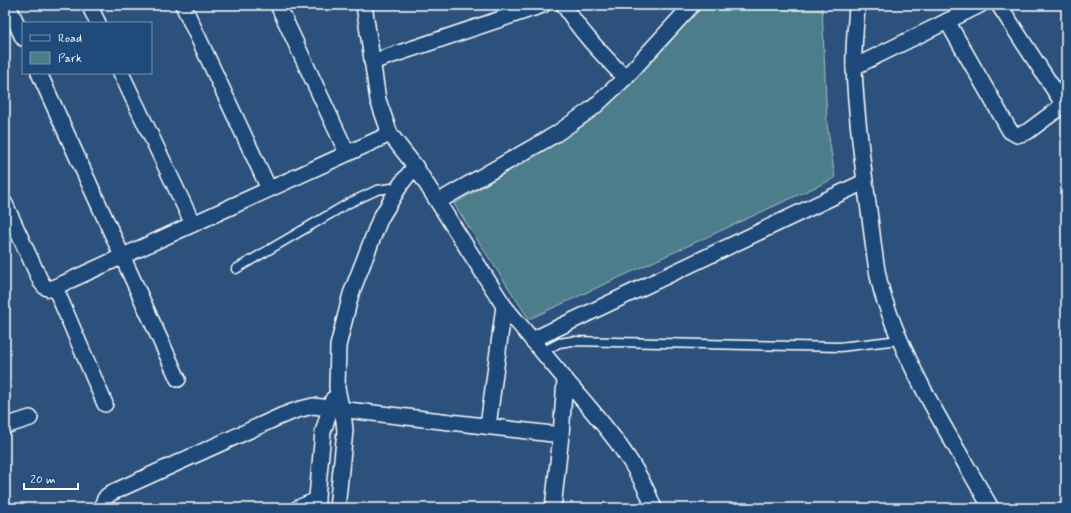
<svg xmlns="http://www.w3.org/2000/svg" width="1071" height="513" viewBox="0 0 1071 513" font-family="Mynerve,sans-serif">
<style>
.green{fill:#4c7e8a;stroke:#a6bec4}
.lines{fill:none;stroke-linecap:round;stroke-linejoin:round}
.lane-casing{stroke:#fff;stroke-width:11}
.street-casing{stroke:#fff;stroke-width:18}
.lane{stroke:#1f4a7a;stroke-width:8}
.street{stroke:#1f4a7a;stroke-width:15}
</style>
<rect width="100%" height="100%" fill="#2c517c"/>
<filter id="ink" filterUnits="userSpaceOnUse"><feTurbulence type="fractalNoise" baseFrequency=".025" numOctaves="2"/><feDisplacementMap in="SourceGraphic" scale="8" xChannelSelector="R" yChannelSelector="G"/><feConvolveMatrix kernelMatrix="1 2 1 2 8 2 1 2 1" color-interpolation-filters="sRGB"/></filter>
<g filter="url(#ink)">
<polygon class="green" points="701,5 822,5 827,124 835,178 529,319 454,204 586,124 636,74"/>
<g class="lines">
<defs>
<g id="lane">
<polyline points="236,269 349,203 377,190 399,187"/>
<polyline points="542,352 559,343 572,341 840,347 899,340"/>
</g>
<g id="street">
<polyline points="8,5 23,38"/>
<polyline points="89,5 98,23"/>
<polyline points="183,5 269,189"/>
<polyline points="278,5 347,153"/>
<polyline points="364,5 378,100 390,134 415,166 504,306 565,379 561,435 553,508"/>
<path d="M564,5C580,32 603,55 625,78"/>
<path d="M857,5C856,26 853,47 854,68C856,118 863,169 870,218C874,248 876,279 887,307C912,378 954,443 991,508"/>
<polyline points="999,5 1064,105"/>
<polyline points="947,21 1010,131 1017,135 1027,132 1066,103"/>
<polyline points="372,62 543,5"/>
<polyline points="854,67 980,5"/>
<polyline points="39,73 178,379"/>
<polyline points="121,73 193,224"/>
<polyline points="439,201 556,134 593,108 625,78 692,5"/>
<path d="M5,204L41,282C44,286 45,288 51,289L390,134"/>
<polyline points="55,287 105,404"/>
<polyline points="532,340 864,182"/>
<path d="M565,379C599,419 636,459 654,508"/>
<polyline points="5,426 30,418"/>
<polyline points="488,426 504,306"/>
<path d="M104,508C102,501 105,497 111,493L281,416L297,410L313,406L561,435"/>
<polyline points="298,508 317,500"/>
<polyline points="316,508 323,432 333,399"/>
<polyline points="337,508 345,431 344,421 337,388 338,346 351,294 380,219 401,184 415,166"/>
</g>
</defs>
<use href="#lane" class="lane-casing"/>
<use href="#street" class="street-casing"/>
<use href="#lane" class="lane"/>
<use href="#street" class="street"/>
</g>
</g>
<rect width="1071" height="513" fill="none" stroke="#1f4a7a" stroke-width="20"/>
<rect x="10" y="10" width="1051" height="493" fill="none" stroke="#fff" stroke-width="1.5" filter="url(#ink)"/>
<rect x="22" y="22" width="130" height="52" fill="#1f4a7a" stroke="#7992af"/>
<rect x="30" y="35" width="20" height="6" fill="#1f4a7a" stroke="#7992af"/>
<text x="58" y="42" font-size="12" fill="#ffffff">Road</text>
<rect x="30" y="52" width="20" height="12" fill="#4c7e8a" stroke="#7992af"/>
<text x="58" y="62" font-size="12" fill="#ffffff">Park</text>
<path d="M24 483v6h54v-6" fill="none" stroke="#ffffff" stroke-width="2"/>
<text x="30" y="483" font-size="12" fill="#ffffff" stroke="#1f4a7a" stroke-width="3" paint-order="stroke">20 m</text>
</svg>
